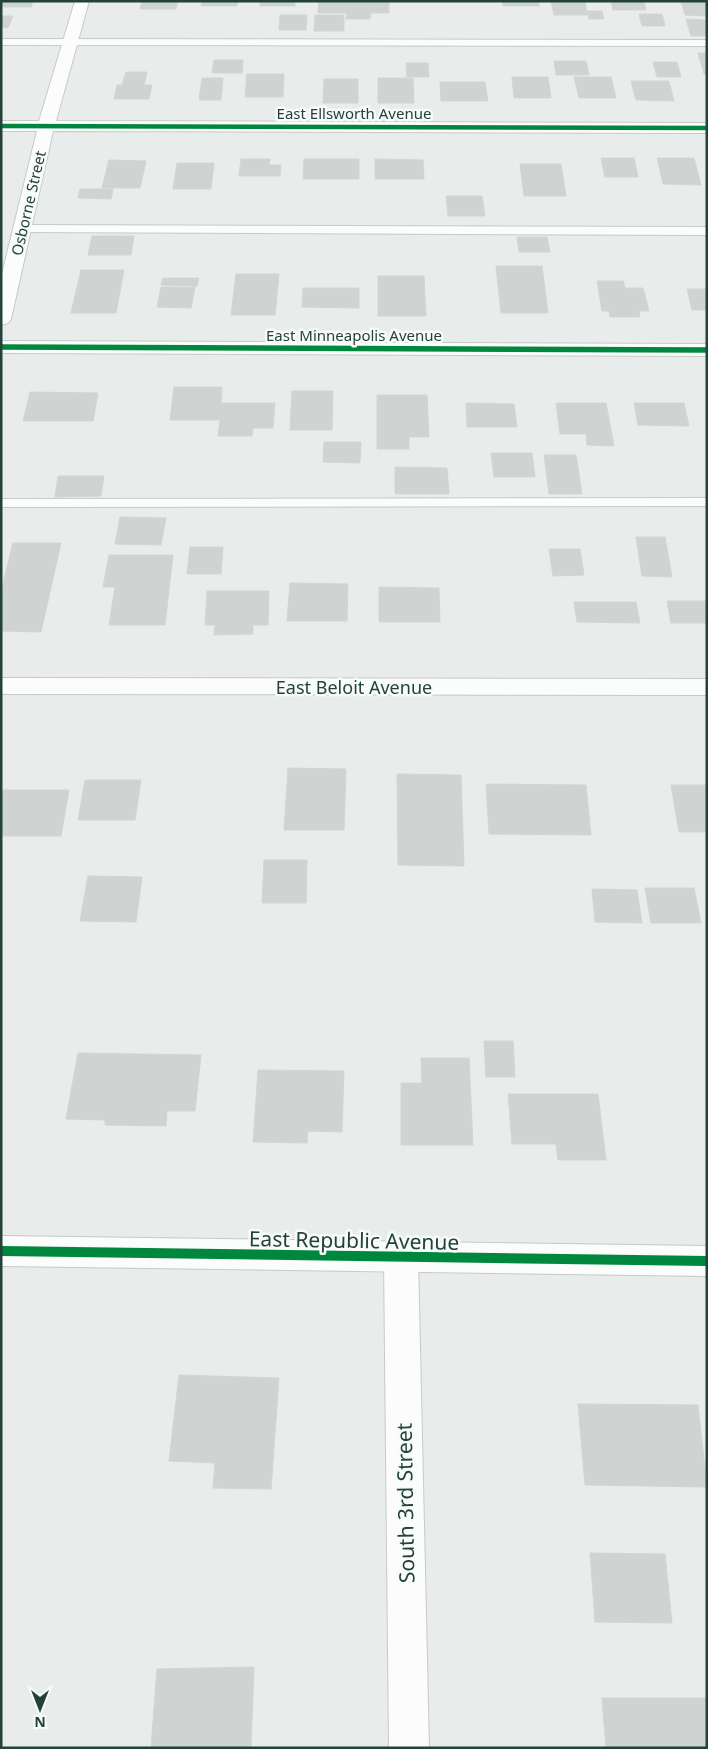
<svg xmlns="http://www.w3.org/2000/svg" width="708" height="1749" viewBox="0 0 708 1749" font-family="'Noto Sans',sans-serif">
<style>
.building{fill:#cfd4d2;stroke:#d1d6d4}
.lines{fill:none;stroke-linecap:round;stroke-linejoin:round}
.service-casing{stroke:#c5cac8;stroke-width:2}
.minor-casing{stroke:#c5cac8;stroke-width:2}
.tertiary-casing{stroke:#c5cac8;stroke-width:2}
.service{fill:#fcfcfc;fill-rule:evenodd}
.minor{fill:#fcfcfc;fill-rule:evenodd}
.tertiary{fill:#fcfcfc;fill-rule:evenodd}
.cycleway-far2-casing{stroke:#f7fbf9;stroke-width:6}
.cycleway-far1-casing{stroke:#f7fbf9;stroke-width:8}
.cycleway-casing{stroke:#f7fbf9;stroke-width:13}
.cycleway-far2{stroke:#00873e;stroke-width:4.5}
.cycleway-far1{stroke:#00873e;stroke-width:5.5}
.cycleway{stroke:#00873e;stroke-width:10}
.labels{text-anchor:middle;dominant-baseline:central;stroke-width:5;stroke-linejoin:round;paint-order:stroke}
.far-street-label{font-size:15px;fill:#24423a;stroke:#f7fbf9}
.street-label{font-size:18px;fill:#24423a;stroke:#f7fbf9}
.near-street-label{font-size:21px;fill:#24423a;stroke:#f7fbf9}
</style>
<rect width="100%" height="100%" fill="#e8edeb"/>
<g class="building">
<polygon points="1,1 33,1 31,7 1,7"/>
<polygon points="142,1 178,1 176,9 140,9"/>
<polygon points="202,1 238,1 237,6 201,6"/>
<rect x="260" y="1" width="35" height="5"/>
<polygon points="319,1 389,1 389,13 371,13 370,19 346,19 347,13 318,13"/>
<polygon points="502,1 539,1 539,6 503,6"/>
<polygon points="551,1 585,1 587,15 554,15"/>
<polygon points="611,1 644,1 646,10 613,10"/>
<polygon points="681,1 707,1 707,16 685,15"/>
<polygon points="587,11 602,11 604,19 589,19"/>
<polygon points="639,14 662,14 665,26 642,26"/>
<polygon points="280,15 307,15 306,30 279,30"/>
<polygon points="315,15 344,15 344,31 314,31"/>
<polygon points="1,16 13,16 8,28 1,27"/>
<polygon points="686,19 707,20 707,36 691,36"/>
<polygon points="698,53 707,53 707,75 704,74"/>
<polygon points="214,60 243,60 242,73 212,73"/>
<polygon points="554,61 586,61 589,75 556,75"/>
<polygon points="653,62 677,62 681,77 657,77"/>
<polygon points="406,63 428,63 429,77 407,77"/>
<polygon points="126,72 147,72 144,85 152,85 149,99 114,99 117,85 122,85"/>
<polygon points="247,74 284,74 283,97 245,97"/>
<polygon points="512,77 548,77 551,98 514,98"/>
<polygon points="574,77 611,77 616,98 579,98"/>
<polygon points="202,78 223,78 221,100 199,100"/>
<polygon points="378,78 413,78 414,103 378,103"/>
<polygon points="324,79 358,79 358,103 323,103"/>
<polygon points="631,81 669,81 674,101 636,100"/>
<polygon points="440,82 485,82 488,101 441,101"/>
<polygon points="601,158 634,158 638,177 605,177"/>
<polygon points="657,158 694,158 701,185 663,184"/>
<polygon points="241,159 270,159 269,165 281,165 280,176 239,176"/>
<polygon points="304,159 359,159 359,179 303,179"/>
<polygon points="375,159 423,160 424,179 375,179"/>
<polygon points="109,160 146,161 140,188 102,188"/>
<polygon points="177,163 214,163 211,189 173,189"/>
<polygon points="520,164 561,164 566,196 524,196"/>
<polygon points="80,189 113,189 111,199 78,198"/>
<polygon points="446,196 482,196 485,216 448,216"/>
<polygon points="92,236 134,236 131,255 88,255"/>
<polygon points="517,237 547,237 550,252 519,252"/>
<polygon points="496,266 542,266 548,313 501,313"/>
<polygon points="81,270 124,270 116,313 71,313"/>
<polygon points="236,274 279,274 275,315 231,315"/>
<polygon points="378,276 424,276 426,316 378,316"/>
<polygon points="163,278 199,278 197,286 161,285"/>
<polygon points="597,281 623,281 625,288 643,288 649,311 639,311 640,317 610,317 609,311 602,311"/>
<polygon points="161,287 195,287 191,308 157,307"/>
<polygon points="303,288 359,288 359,308 302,307"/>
<polygon points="687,289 707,289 707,310 692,310"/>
<polygon points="174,387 222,387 221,403 275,403 273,428 253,428 252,436 218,436 220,420 170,420"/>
<polygon points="292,391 333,391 332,430 290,430"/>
<polygon points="30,392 98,393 93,421 23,421"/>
<polygon points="377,395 427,395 429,437 409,437 409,449 377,449"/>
<polygon points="466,403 514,404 517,427 467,427"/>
<polygon points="556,403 606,403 614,446 587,445 586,434 560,434"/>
<polygon points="634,403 684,403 689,426 638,425"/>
<polygon points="324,442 361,442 360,463 323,462"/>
<polygon points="491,453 532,453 535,477 494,477"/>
<polygon points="544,455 576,455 582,494 549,494"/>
<polygon points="395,467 447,468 449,494 395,494"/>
<polygon points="58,476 104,476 101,496 55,497"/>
<polygon points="120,517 166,518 161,545 115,544"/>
<polygon points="636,537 665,537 672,577 642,576"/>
<polygon points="13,543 61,543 41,632 1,631 1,592"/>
<polygon points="190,547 223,547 221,574 187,574"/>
<polygon points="549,549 580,549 584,575 553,576"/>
<polygon points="109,555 173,555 165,625 109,625 115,587 103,587"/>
<polygon points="290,583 348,584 347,621 287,621"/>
<polygon points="379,587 439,588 440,622 379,622"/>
<polygon points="207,591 269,591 268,625 253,625 253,634 214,635 215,625 205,625"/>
<polygon points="667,601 707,601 707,623 671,623"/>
<polygon points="574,602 636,602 640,623 577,622"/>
<polygon points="288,768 346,769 344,830 284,830"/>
<polygon points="397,774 461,775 464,866 398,865"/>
<polygon points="85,780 141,780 135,820 78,820"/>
<polygon points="486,784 586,785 591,835 489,834"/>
<polygon points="671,785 707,785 707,832 679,832"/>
<polygon points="1,790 69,790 61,836 1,836"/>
<polygon points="264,860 307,860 306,903 262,903"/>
<polygon points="88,876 142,877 136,922 80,921"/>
<polygon points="645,888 694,888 701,923 651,923"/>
<polygon points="592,889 637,890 642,923 595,922"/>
<polygon points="484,1041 513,1041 515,1077 486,1077"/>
<polygon points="78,1053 201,1055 195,1111 167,1111 166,1126 105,1125 105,1120 66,1119"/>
<polygon points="421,1058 469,1058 473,1145 401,1145 401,1083 422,1083"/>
<polygon points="258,1070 344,1071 342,1132 308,1131 307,1143 253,1142"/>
<polygon points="508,1094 598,1094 606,1160 558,1160 556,1144 512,1144"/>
<polygon points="179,1375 279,1378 271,1489 213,1488 215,1463 169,1461"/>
<polygon points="578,1404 698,1405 707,1487 585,1485"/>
<polygon points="590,1553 665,1554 672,1623 595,1622"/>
<polygon points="254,1667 251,1748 151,1748 157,1669"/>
<polygon points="602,1698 707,1698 707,1748 606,1748"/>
</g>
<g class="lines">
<defs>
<g id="service">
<polygon points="1,39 707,40 707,46 1,45"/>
<polygon points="22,225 707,227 707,235 18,232 16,229 18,226"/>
<polygon points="707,498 707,506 1,507 1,499"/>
</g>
<g id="minor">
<polygon points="75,1 89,1 56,121 707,123 707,133 53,131 11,319 8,323 1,325 1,278 37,131 1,131 1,121 39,121"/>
<polygon points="1,341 707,344 707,356 1,353"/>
<polygon points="1,678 707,679 707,695 1,694"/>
<polygon points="401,1243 413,1248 418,1258 429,1748 389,1748 384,1258 389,1248"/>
</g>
<polygon id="tertiary" points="1,1236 707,1246 707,1276 1,1266"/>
</defs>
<use href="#service" class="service-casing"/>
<use href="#minor" class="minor-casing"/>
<use href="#tertiary" class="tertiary-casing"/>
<use href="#service" class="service"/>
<use href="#minor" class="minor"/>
<use href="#tertiary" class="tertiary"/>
<defs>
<polyline id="cycleway-far2" points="1,126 707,128"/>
<polyline id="cycleway-far1" points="1,347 707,350"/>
<polyline id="cycleway" points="1,1251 707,1261"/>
</defs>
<use href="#cycleway-far2" class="cycleway-far2-casing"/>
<use href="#cycleway-far1" class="cycleway-far1-casing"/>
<use href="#cycleway" class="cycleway-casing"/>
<use href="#cycleway-far2" class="cycleway-far2"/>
<use href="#cycleway-far1" class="cycleway-far1"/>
<use href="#cycleway" class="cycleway"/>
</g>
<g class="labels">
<g class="far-street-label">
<text x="354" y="113">East Ellsworth Avenue</text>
<text transform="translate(28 203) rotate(-77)">Osborne Street</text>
<text x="354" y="335">East Minneapolis Avenue</text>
</g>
<g class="street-label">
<text x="354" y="687">East Beloit Avenue</text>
</g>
<g class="near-street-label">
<text transform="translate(354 1240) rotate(1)">East Republic Avenue</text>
<text transform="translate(405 1503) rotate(-91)">South 3rd Street</text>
</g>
</g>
<rect width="708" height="1749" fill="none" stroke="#24423a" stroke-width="5"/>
<g transform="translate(40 1709) rotate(180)" stroke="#f7fbf9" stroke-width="4" paint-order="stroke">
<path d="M0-4L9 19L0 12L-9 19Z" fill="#24423a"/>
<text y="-8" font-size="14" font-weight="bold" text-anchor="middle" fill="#24423a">N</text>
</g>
</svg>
